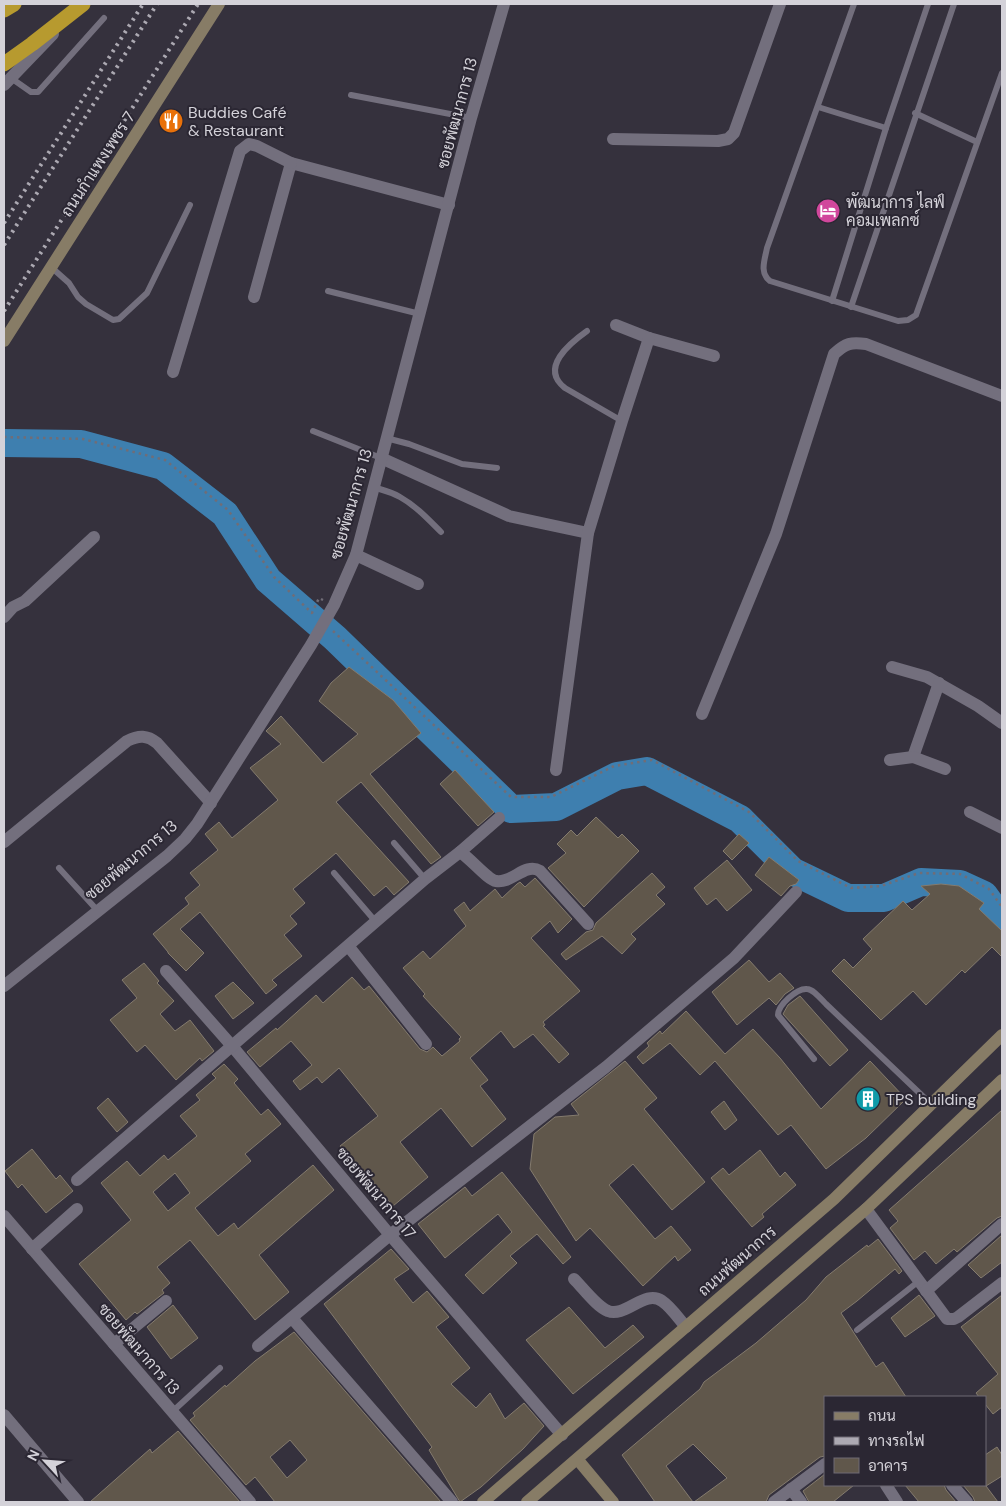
<svg xmlns="http://www.w3.org/2000/svg" width="1006" height="1506" viewBox="0 0 1006 1506" font-family="'DM Sans',Sarabun,sans-serif">
<style>
.lines{fill:none;stroke-linecap:round;stroke-linejoin:round}
.river{stroke:#3e7faf;stroke-width:28}
.building{fill:#60574b;stroke:#847b6e;fill-rule:evenodd}
.path{stroke:#706d77;stroke-width:2.5;stroke-dasharray:2.5 4;stroke-linecap:butt}
.lane{stroke:#736f7d;stroke-width:6}
.street{stroke:#736f7d;stroke-width:12}
.secondary{stroke:#877c66;stroke-width:12}
.highway{stroke:#b79a2f;stroke-width:15}
.rail{stroke:#aca9b2;stroke-width:4;stroke-dasharray:2.5 5;stroke-linecap:butt}
.labels{text-anchor:middle;dominant-baseline:central;stroke-width:4;stroke-linejoin:round;paint-order:stroke}
.poi-label{font-size:16px;fill:#d4d2d9;stroke:#2b2733;text-anchor:start}
.street-label{font-size:16px;fill:#d4d2d9;stroke:#2b2733}
</style>
<rect width="100%" height="100%" fill="#35313d"/>
<g class="lines">
<polyline class="river" points="4,443 81,444 163,466 225,514 268,580 335,638 511,809 556,807 617,776 647,771 740,819 792,871 848,898 884,898 921,882 960,884 984,895 1002,920"/>
</g>
<g class="building">
<polygon points="349,667 393,700 421,733 370,774 441,857 431,864 361,782 336,802 409,882 394,895 386,886 374,896 336,853 293,889 305,903 290,916 297,924 284,935 302,956 272,980 277,985 266,994 200,912 180,929 204,953 186,971 168,953 168,952 153,934 189,904 185,898 200,885 190,873 218,850 205,834 219,822 232,838 278,800 250,768 281,744 266,731 281,716 323,763 358,734 319,701 331,683"/>
<polygon points="455,770 494,812 478,826 440,784"/>
<polygon points="596,817 618,838 622,834 639,851 584,907 548,868 566,853 557,844 571,830 577,836"/>
<polygon points="739,834 749,843 732,860 723,851"/>
<polygon points="769,857 799,880 796,884 790,886 781,896 755,875"/>
<polygon points="727,860 752,890 727,911 716,898 707,905 694,888"/>
<polygon points="652,873 665,887 656,895 665,904 631,934 636,939 622,954 602,936 566,960 561,954 586,932 593,930 596,923"/>
<polygon points="535,878 572,919 558,933 550,921 531,938 580,991 543,1022 545,1025 543,1026 569,1054 559,1063 533,1034 514,1048 501,1031 470,1058 488,1080 480,1086 506,1119 472,1147 441,1108 400,1142 428,1177 393,1206 362,1168 359,1170 340,1146 378,1116 339,1068 322,1083 317,1077 300,1090 293,1081 312,1065 291,1041 260,1067 247,1052 276,1028 277,1030 316,995 323,1003 352,977 364,990 369,986 420,1049 427,1052 433,1047 442,1056 460,1041 459,1039 461,1037 423,996 425,994 403,968 423,951 430,959 466,926 454,910 464,902 470,911 495,889 502,898 517,884 520,882 525,887"/>
<polygon points="941,884 959,886 984,903 979,909 1002,931 1002,957 992,947 965,973 962,970 926,1005 913,991 881,1020 832,971 844,959 853,968 872,949 863,939 903,901 912,910 930,894 921,886"/>
<polygon points="749,960 769,982 780,973 794,988 785,994 776,1005 769,998 737,1025 712,992"/>
<polygon points="144,963 159,981 157,983 174,1001 160,1014 175,1031 190,1020 214,1051 202,1061 200,1058 176,1080 145,1045 137,1052 110,1020 137,998 122,980"/>
<polygon points="233,982 254,1003 233,1019 215,996"/>
<polygon points="800,996 848,1050 830,1066 783,1014 788,1005"/>
<polygon points="686,1011 725,1054 753,1029 780,1058 821,1109 870,1061 906,1099 866,1138 826,1169 791,1125 778,1135 715,1061 700,1075 670,1043 643,1064 637,1057 649,1046 647,1043 660,1031 662,1034"/>
<polygon points="625,1061 657,1098 644,1109 705,1182 672,1210 633,1164 609,1185 655,1239 671,1226 691,1250 678,1261 675,1256 643,1286 590,1228 576,1241 530,1169 534,1134 555,1117 579,1115 571,1104"/>
<path d="M224,1064L238,1079L234,1083L261,1115L268,1109L281,1124L245,1154L251,1161L195,1208L218,1236L234,1223L238,1229L313,1165L334,1190L259,1255L289,1292L255,1320L190,1240L157,1267L170,1283L162,1290L164,1293L137,1314L135,1312L126,1320L79,1264L131,1220L101,1183L127,1161L140,1176L164,1155L168,1160L197,1136L180,1116L200,1100L196,1095L216,1078L212,1074ZM175,1173L190,1193L168,1211L153,1192Z"/>
<polygon points="108,1098 128,1122 117,1132 97,1108"/>
<polygon points="724,1101 737,1120 725,1130 711,1112"/>
<polygon points="1002,1110 1002,1216 997,1218 957,1252 954,1249 936,1264 925,1251 914,1260 890,1228 898,1221 889,1210"/>
<polygon points="32,1149 56,1179 60,1175 73,1191 46,1213 22,1184 18,1188 5,1171"/>
<polygon points="760,1150 780,1177 785,1172 796,1185 762,1214 764,1217 752,1227 711,1178 723,1168 729,1175"/>
<polygon points="502,1172 571,1257 563,1264 537,1234 510,1256 517,1263 483,1294 465,1275 512,1232 498,1214 445,1258 418,1224 465,1187 472,1196"/>
<polygon points="1002,1235 1002,1262 981,1278 968,1265"/>
<polygon points="878,1239 902,1271 899,1274 895,1269 857,1301 841,1313 876,1367 883,1362 906,1397 825,1397 825,1456 820,1457 769,1495 766,1502 694,1502 727,1478 693,1444 666,1466 693,1502 655,1502 622,1455 700,1389 704,1382 756,1343 806,1300 826,1277 867,1245 868,1247"/>
<polygon points="391,1249 409,1269 394,1279 413,1303 427,1291 449,1317 436,1327 470,1368 451,1384 476,1408 490,1393 505,1419 524,1403 544,1426 523,1449 481,1487 460,1502 429,1450 432,1447 324,1304"/>
<polygon points="919,1295 935,1316 905,1337 891,1318"/>
<polygon points="1002,1295 1002,1407 993,1414 985,1404 985,1397 979,1397 976,1393 998,1374 961,1327"/>
<polygon points="173,1305 198,1338 171,1359 147,1327"/>
<polygon points="569,1307 605,1348 633,1325 644,1337 573,1394 526,1340"/>
<path d="M294,1332L441,1502H275L255,1477L246,1485L190,1420L195,1416L193,1413L225,1385L226,1387L255,1361ZM290,1440L307,1460L287,1478L270,1457Z"/>
<polygon points="178,1431 240,1502 90,1502 150,1449 152,1453"/>
<polygon points="997,1447 1002,1455 1002,1476 986,1486 998,1502 975,1502 973,1497 963,1485 985,1485 985,1455"/>
<polygon points="825,1474 825,1485 854,1485 833,1502 809,1502 803,1491"/>
<polygon points="905,1485 944,1485 946,1490 956,1502 919,1502"/>
</g>
<g class="lines">
<g class="path">
<polyline points="4,437 83,439 165,460 228,510 274,577 312,613 319,598 323,600"/>
<polyline points="333,631 511,797 551,797 614,766 652,760 749,812 798,861 851,888 881,886 919,873 960,874 989,889 1002,907"/>
</g>
<g class="lane">
<path d="M854,4L767,248C765,259 759,273 770,281L898,321L908,320L916,315L1002,73"/>
<polyline points="11,78 31,92 38,92 104,18"/>
<polyline points="351,95 471,118"/>
<polyline points="818,107 886,128"/>
<polyline points="915,113 977,142"/>
<polyline points="51,267 69,283 78,297 86,304 113,320 119,319 147,293 190,205"/>
<polyline points="328,291 420,314"/>
<polyline points="832,301 886,128 928,4"/>
<polyline points="851,307 954,4"/>
<path d="M587,331C570,343 539,368 565,388L622,421"/>
<polyline points="313,431 381,458"/>
<polyline points="386,438 409,444 462,464 497,468"/>
<path d="M373,487C382,490 392,492 400,497C416,506 428,519 441,532"/>
<polyline points="394,843 425,879"/>
<polyline points="59,868 97,910"/>
<polyline points="334,873 376,922"/>
<path d="M814,1059L778,1015C778,1005 797,988 807,989C813,989 821,999 826,1004L932,1105"/>
<polyline points="857,1330 919,1281"/>
<polyline points="172,1412 220,1368"/>
</g>
<g class="street">
<polyline points="4,85 53,34"/>
<polyline points="613,139 718,141 728,139 734,133 780,4"/>
<polyline points="254,297 291,163 449,205"/>
<polyline points="616,325 649,338 714,356"/>
<polyline points="173,372 240,151 249,144 257,146 291,163"/>
<polyline points="381,458 509,516 588,533"/>
<polyline points="356,555 418,584"/>
<polyline points="4,617 13,607 25,601 94,537"/>
<polyline points="892,667 927,677 978,706 1002,723"/>
<path d="M702,714L776,534L834,354C846,343 851,342 866,344L1002,396"/>
<polyline points="913,757 939,683"/>
<polyline points="890,760 913,757 945,769"/>
<polyline points="556,770 588,533 622,421 649,338"/>
<polyline points="970,812 1002,828"/>
<path d="M4,842L127,741C139,735 147,735 157,743L211,803"/>
<polyline points="460,852 499,818"/>
<polyline points="349,947 426,1044"/>
<polyline points="166,971 232,1046 390,1235 562,1435"/>
<polyline points="4,986 167,856 185,839 197,824 311,645 334,605 356,555 471,118 504,4"/>
<path d="M77,1180L425,879L460,852C470,858 488,880 496,881C512,884 525,862 540,871L588,924"/>
<polyline points="866,1209 947,1319 954,1319 958,1317 1002,1283"/>
<polyline points="4,1216 250,1502"/>
<polyline points="32,1249 77,1209"/>
<path d="M574,1279C583,1288 597,1307 608,1311C625,1318 645,1289 662,1301C671,1307 679,1319 686,1327"/>
<polyline points="926,1291 1002,1224"/>
<polyline points="292,1318 452,1502"/>
<polyline points="114,1344 166,1301"/>
<polyline points="258,1346 390,1235 606,1067 734,958 796,892"/>
<polyline points="4,1415 78,1502"/>
<polyline points="886,1485 897,1502"/>
<polyline points="952,1485 967,1502"/>
<polyline points="791,1489 801,1502"/>
<polyline points="774,1502 825,1464"/>
</g>
<g class="secondary">
<polyline points="4,341 219,4"/>
<polyline points="578,1460 613,1502"/>
<polyline points="483,1502 834,1199 1002,1035"/>
<polyline points="527,1502 866,1209 1002,1080"/>
</g>
<g class="highway">
<polyline points="4,10 14,4"/>
<polyline points="4,64 32,44 83,4"/>
</g>
<g class="rail">
<polyline points="4,223 143,4"/>
<polyline points="4,245 157,4"/>
<polyline points="4,311 198,4"/>
</g>
</g>
<defs>
<symbol id="restaurant-disc" viewBox="-11 -11 22 22"><circle r="9.5" fill="#e8710a" stroke="#2b2733"/><path d="M-5-6h1v4h1v-4h1v4h1v-4h1v5L-1.5 .5V6h-2V.5L-5-1ZM5-6V6H3V1.5H1.5Q1.5-4 5-6Z" fill="#fff"/></symbol>
<symbol id="hotel-disc" viewBox="-11 -11 22 22"><circle r="9.5" fill="#d1479c" stroke="#2b2733"/><path d="M-6-4.5h1.5V1H6V5H4.5V3h-9V5H-6ZM-4 0a1.8 1.8 0 1 1 3.6 0ZM.5 0V-2.5h3Q6-2.5 6 0Z" fill="#fff"/></symbol>
<symbol id="building-disc" viewBox="-11 -11 22 22"><circle r="9.5" fill="#0f9aa8" stroke="#2b2733"/><path d="M-4-6H4V6H1V3H-1V6H-4ZM-2.5-4.3h1.7v1.8h-1.7ZM.8-4.3h1.7v1.8H.8ZM-2.5-1h1.7V.8h-1.7ZM.8-1h1.7V.8H.8Z" fill="#fff"/></symbol>
</defs>
<g fill-rule="evenodd">
<use href="#restaurant-disc" x="157" y="107" width="28" height="28"/>
<use href="#hotel-disc" x="814" y="197" width="28" height="28"/>
<use href="#building-disc" x="854" y="1085" width="28" height="28"/>
</g>
<g class="labels">
<g class="poi-label">
<text x="188" y="112">Buddies Café<tspan x="188" dy="18">&amp; Restaurant</tspan></text>
<text x="846" y="202">พัฒนาการ ไลฟ์<tspan x="846" dy="18">คอมเพลกซ์</tspan></text>
<text x="886" y="1099">TPS building</text>
</g>
<g class="street-label">
<text transform="translate(457 113) rotate(-75)">ซอยพัฒนาการ 13</text>
<text transform="translate(98 164) rotate(-57)">ถนนกำแพงเพชร 7</text>
<text transform="translate(351 504) rotate(-74)">ซอยพัฒนาการ 13</text>
<text transform="translate(131 860) rotate(-40)">ซอยพัฒนาการ 13</text>
<text transform="translate(376 1193) rotate(50)">ซอยพัฒนาการ 17</text>
<text transform="translate(737 1261) rotate(-41)">ถนนพัฒนาการ</text>
<text transform="translate(139 1349) rotate(49)">ซอยพัฒนาการ 13</text>
</g>
</g>
<rect width="1006" height="1506" fill="none" stroke="#d4d2d9" stroke-width="10"/>
<rect x="824" y="1396" width="162" height="90" fill="#2b2733" stroke="#6f6b75"/>
<rect x="834" y="1412" width="25" height="8" fill="#877c66" stroke="#6f6b75"/>
<text x="868" y="1421" font-size="15" fill="#d4d2d9">ถนน</text>
<rect x="834" y="1437" width="25" height="8" fill="#aca9b2" stroke="#6f6b75"/>
<text x="868" y="1446" font-size="15" fill="#d4d2d9">ทางรถไฟ</text>
<rect x="834" y="1458" width="25" height="15" fill="#60574b" stroke="#6f6b75"/>
<text x="868" y="1471" font-size="15" fill="#d4d2d9">อาคาร</text>
<g transform="translate(45 1461) rotate(296)" stroke="#2b2733" stroke-width="4" paint-order="stroke">
<path d="M0-4L9 19L0 12L-9 19Z" fill="#d4d2d9"/>
<text y="-8" font-size="14" font-weight="bold" text-anchor="middle" fill="#d4d2d9">N</text>
</g>
</svg>
